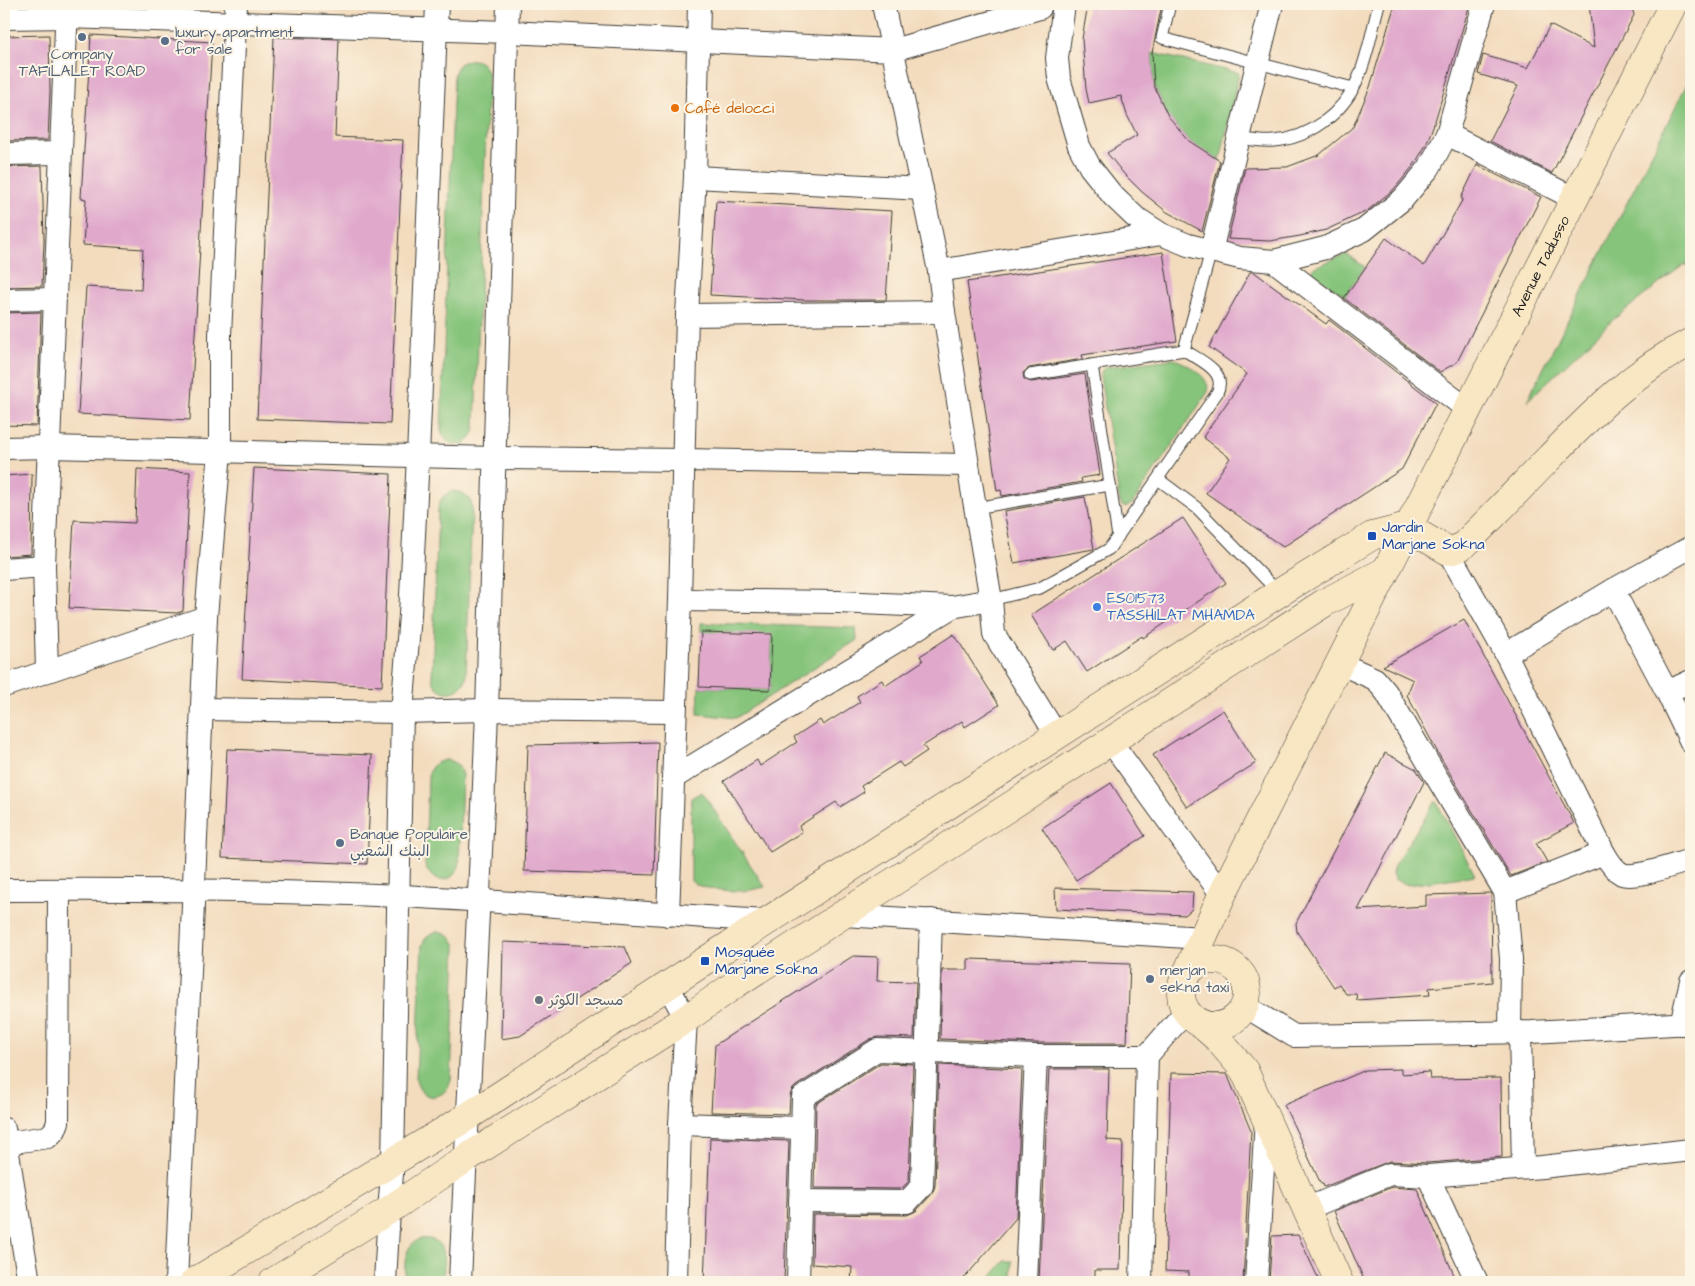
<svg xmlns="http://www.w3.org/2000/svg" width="1695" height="1286" viewBox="0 0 1695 1286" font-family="'Architects Daughter','Playpen Sans Arabic',sans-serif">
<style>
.green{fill:#86c47b;stroke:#51704c}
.building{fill:#e0a9cc}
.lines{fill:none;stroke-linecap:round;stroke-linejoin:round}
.lane-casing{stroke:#3c3934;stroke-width:13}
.street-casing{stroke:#3c3934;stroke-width:24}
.secondary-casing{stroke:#3c3934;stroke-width:29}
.lane{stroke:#fff;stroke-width:11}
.street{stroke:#fff;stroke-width:22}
.secondary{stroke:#f9e7c3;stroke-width:28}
.service-dot{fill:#5c6f8a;stroke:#fcf5e5;stroke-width:2}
.food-dot{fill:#e8710a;stroke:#fcf5e5;stroke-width:2}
.transit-dot{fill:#1a4fb4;stroke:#fcf5e5;stroke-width:2}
.shop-dot{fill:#3f7fe0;stroke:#fcf5e5;stroke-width:2}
.worship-dot{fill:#6b7280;stroke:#fcf5e5;stroke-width:2}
.labels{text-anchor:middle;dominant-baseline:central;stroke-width:4;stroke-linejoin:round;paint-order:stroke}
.service-label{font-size:15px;fill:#4e5e75;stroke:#fcf5e5;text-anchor:start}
.food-label{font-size:15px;fill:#c56008;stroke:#fcf5e5;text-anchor:start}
.street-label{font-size:15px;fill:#1c1c1c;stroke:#fcf5e5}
.transit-label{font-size:15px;fill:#164399;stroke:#fcf5e5;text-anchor:start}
.shop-label{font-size:15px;fill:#366cbe;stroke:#fcf5e5;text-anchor:start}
.worship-label{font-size:15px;fill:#5b616d;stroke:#fcf5e5;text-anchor:start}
</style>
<rect width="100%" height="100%" fill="#fcf5e5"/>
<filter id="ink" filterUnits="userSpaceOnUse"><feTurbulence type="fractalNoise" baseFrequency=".02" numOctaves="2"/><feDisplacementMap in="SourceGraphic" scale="10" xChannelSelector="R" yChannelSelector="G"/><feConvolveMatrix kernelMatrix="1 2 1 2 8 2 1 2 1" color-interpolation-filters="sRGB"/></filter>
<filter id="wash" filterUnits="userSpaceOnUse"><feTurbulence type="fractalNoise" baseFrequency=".0096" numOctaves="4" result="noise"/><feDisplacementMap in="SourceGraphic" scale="20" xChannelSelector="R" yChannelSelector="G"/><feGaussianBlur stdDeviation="1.12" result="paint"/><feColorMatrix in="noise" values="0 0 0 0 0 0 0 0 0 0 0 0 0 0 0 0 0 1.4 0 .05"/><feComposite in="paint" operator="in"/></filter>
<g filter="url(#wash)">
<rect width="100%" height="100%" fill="#f3dcbe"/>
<g class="green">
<polygon points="1152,53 1239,73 1220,161 1189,141 1168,116 1154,86"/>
<path d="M468,60C479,59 485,64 488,75L475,426C473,449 447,452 441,430L454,74L459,64Z"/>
<polygon points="1691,76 1691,264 1682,266 1614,319 1527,401"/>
<polygon points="1346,254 1365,267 1345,296 1312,273 1312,269 1315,267"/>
<path d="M1173,359C1186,362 1211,377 1208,392L1132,504L1127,507H1123L1120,503L1100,376L1102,370L1107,367Z"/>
<path d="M453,491C464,492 469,496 472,506L466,679C459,697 436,697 432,677L438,510C439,500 443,494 453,491Z"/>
<polygon points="701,623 856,628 857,640 736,718 698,714 699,687 770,690 772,635 701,632"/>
<path d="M446,760C455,761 460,766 462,775L459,866C452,886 430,884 425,864L428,779C429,767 434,762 446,760Z"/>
<path d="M702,792L765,887C759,888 752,890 745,891C733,891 699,890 691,881V798Z"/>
<polygon points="1436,801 1475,875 1408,885 1394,879 1392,873 1394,865"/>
<path d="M437,931C447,932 453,937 456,947L451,1080C446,1102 419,1102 416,1079L422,945L427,936Z"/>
<path d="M420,1239C449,1235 444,1263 443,1282H405C405,1266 402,1247 420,1239Z"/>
<polygon points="1005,1261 1013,1261 1012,1282 987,1282"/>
</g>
<g id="blocks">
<g class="building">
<polygon points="1088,4 1162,4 1152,53 1154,86 1168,116 1189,141 1220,161 1202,231 1167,212 1142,192 1124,174 1107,153 1137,135 1127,115 1121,96 1089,103 1086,89 1082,39"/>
<polygon points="1395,4 1470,4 1435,121 1426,145 1414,165 1394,189 1367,211 1326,230 1300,236 1270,241 1228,239 1245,168 1287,167 1319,155 1353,127 1370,87"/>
<polygon points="1589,4 1631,4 1634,15 1552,173 1490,141 1518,86 1478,74 1483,55 1528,68 1550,25 1594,48"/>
<polygon points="49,35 50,91 48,140 4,141 4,36"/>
<polygon points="91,35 212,42 190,420 78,414 86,287 141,290 143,249 83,245 86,199 81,198"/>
<polygon points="274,37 339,39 335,137 403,140 390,424 257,419"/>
<polygon points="1477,165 1541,197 1457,362 1440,372 1344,298 1386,238 1424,266 1463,199 1461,198"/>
<polygon points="42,166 44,241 42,286 4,287 4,167"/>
<polygon points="716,201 892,211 886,300 805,300 710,295"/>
<polygon points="1163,252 1177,341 1082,355 1083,359 1029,368 1023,373 1024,379 1031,382 1085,374 1100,475 1081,478 1082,482 1002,496 1001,490 997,491 967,282"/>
<polygon points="1250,272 1254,272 1326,324 1329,320 1436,403 1402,469 1283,547 1206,493 1230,458 1203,437 1247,374 1209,347"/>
<polygon points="41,312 37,426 4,425 4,313"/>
<polygon points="254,468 391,474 382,686 242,679"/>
<polygon points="137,469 190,472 183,611 177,613 69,608 74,520 135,523"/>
<polygon points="32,474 31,554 4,556 4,476"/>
<polygon points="1085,497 1094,549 1014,563 1004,511"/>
<polygon points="1183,518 1226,583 1143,638 1142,636 1087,672 1067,641 1053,650 1031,615"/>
<polygon points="1464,620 1574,823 1536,843 1547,862 1511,876 1439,755 1407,695 1413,680 1383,666"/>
<polygon points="701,632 772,634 770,690 699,687"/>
<polygon points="954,634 999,705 965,727 962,721 923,746 927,751 903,767 899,762 861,786 864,792 840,807 836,802 799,826 802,832 770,852 724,781 757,760 760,766 797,742 794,737 820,720 823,725 860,702 857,696 882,680 885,686 923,661 920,656"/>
<polygon points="1223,710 1256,763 1187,807 1153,755"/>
<polygon points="658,742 654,875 524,871 528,745"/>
<polygon points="227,749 372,755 367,864 222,858"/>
<polygon points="1385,753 1416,769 1424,782 1358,910 1426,906 1426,895 1491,893 1492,982 1429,988 1430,995 1357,1000 1356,994 1346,994 1339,984 1334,987 1297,932 1296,923"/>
<polygon points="1111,783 1145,836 1076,880 1042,828"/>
<polygon points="1055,888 1193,892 1192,909 1185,915 1056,909"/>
<polygon points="503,942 625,947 632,963 520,1036 501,1039"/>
<polygon points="853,956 878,957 877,981 916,982 914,1038 878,1037 870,1039 796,1086 792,1090 790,1096 789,1114 711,1112 715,1045"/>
<polygon points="968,959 1130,964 1127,1043 1036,1043 940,1039 942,970 968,970"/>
<polygon points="881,1063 913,1064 909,1181 901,1189 814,1188 816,1104"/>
<polygon points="939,1065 1022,1069 1016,1218 961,1282 851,1282 852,1267 812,1264 813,1214 907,1215 916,1211 932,1194 935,1186"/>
<polygon points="1049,1069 1109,1069 1107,1140 1123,1141 1120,1270 1095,1270 1095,1282 1039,1282"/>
<polygon points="1401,1069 1401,1074 1429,1072 1430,1079 1501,1078 1502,1157 1428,1163 1390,1161 1324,1187 1323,1184 1321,1184 1284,1105 1366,1070"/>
<polygon points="1171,1073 1227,1074 1251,1131 1243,1282 1189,1282 1189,1272 1165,1271"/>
<polygon points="710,1138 789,1141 784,1282 704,1282"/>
<polygon points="1392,1187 1417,1189 1457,1282 1365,1282 1334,1211"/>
<polygon points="1298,1235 1320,1282 1269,1282 1272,1236"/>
</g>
</g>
</g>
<g filter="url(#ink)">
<use href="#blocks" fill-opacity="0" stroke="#3c3934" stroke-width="1"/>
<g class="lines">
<defs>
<g id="lane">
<polyline points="1170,4 1162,38 1353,88"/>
<path d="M1239,138C1251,140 1262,142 1274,141C1310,138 1342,114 1357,81C1368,57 1372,29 1379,4"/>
<polyline points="1184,350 1211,251"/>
<polyline points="1092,365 1118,537"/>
<polyline points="1158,479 1197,508 1279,593"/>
<polyline points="975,508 1110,485"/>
<path d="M991,600L1040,588L1109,549L1217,393C1228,371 1199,360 1184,350L1030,375"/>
</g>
<g id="street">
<polyline points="883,4 939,271 944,312 968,465 991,600 994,634 1057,736"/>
<polyline points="1064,4 1057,58 1059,78 1079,146 1090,167 1113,196 1135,217 1161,234 1188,245 1240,258 1274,261 1325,248 1364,230 1403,199 1429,168 1447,134 1484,4"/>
<polyline points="4,18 67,17 507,32 893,50 1040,8"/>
<polyline points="1447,134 1575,199"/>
<polyline points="4,154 60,153"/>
<polyline points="695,177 922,189"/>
<polyline points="1211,251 1272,4"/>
<polyline points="1274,261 1467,409"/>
<polyline points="939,271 1161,234"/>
<polyline points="4,300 54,299"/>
<polyline points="687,315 944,312"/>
<polyline points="4,448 49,447 494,458 684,460 968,465"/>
<path d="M1448,551L1506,654L1604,853C1608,860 1614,870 1622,874C1635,879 1676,864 1691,860"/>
<polyline points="4,569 44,566"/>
<polyline points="1613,590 1667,692 1691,742"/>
<polyline points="680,600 838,602 952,607"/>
<polyline points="1506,654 1613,590 1691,547"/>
<polyline points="1339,663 1375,679 1386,692 1505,892 1511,959 1510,1032"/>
<polyline points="47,670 44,566 67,4"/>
<polyline points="4,686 206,617"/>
<polyline points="1667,692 1691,681"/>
<polyline points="203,709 402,712 487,710 675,712"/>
<polyline points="1111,742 1222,895"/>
<polyline points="673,778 952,607 991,600"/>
<path d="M4,890C136,889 268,890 400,896C523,902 646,914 769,921"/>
<polyline points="1505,892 1604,853"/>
<polyline points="668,915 680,600 687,315 695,177 699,4"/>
<polyline points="844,915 1203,938"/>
<polyline points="668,986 686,1019 680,1124 676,1282"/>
<polyline points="1245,1006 1294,1036 1532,1032 1691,1023"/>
<polyline points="1681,1024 1691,981"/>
<polyline points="1520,1032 1523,1167"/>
<polyline points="680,1124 801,1128"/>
<polyline points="4,1129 29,1282"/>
<polyline points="7,1143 48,1137 55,1130 58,1122 59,890"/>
<polyline points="1428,1176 1477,1282"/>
<polyline points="800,1201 907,1202 922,1186 931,920"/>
<polyline points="1306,1209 1390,1174 1428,1176 1542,1167 1691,1150"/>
<polyline points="176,1282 206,617 220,451 220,335 236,4"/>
<polyline points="385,1282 389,1210 393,1162 402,712 410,615 418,456 437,4"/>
<path d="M460,1282C468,1092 480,901 487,711C495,475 499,239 508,4"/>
<polyline points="798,1282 803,1097 877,1050 1036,1056 1147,1056"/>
<polyline points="1026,1282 1036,1056"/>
<polyline points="1141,1282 1147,1056 1186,1011"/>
<polyline points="1256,1282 1266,1120"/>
</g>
<g id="secondary">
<circle cx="1214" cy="993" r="33"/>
<path id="s1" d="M1185,977L1222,895L1673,4"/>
<polyline points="1201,1024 1217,1038 1244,1070 1339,1282"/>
<path d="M194,1282L467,1117L705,961L1279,593L1372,536L1407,527L1448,551L1457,549L1465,544C1494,515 1522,486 1550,457C1594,412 1635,370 1691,342"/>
<polyline points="273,1282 389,1210 465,1159 686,1019 737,983 1324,603 1385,571"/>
</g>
</defs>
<use href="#lane" class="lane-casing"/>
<use href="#street" class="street-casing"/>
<use href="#secondary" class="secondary-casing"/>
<use href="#lane" class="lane"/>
<use href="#street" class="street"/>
<use href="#secondary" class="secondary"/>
</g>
</g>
<g class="service-dot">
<circle cx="82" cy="37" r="5"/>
<circle cx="165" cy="41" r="5"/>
<circle cx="340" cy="843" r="5"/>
<circle cx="1150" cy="979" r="5"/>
</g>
<circle class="food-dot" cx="675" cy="108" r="5"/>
<g class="transit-dot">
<rect x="1367" y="531" width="10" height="10" rx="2.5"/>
<rect x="700" y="956" width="10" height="10" rx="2.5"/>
</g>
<circle class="shop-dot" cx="1097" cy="607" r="5"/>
<circle class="worship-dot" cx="539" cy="1000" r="5"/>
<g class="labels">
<g class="service-label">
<text x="175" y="32">luxury apartment<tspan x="175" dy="17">for sale</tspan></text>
<text x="82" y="54" text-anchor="middle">Company<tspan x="82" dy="17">TAFILALET ROAD</tspan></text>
<text x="350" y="834">Banque Populaire<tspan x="350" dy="17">البنك الشعبي</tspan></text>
<text x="1160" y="970">merjan<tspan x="1160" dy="17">sekna taxi</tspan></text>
</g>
<g class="food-label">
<text x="685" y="108">Café delocci</text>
</g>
<g class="street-label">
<text stroke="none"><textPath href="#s1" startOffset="795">Avenue Tadusso</textPath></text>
</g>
<g class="transit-label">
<text x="1382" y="527">Jardin<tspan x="1382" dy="17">Marjane Sokna</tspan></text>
<text x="715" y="952">Mosquée<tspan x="715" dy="17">Marjane Sokna</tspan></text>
</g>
<g class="shop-label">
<text x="1107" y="598">ES01573<tspan x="1107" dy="17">TASSHILAT MHAMDA</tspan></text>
</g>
<g class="worship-label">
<text x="549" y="1000">مسجد الكوثر</text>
</g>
</g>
<rect width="1695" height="1286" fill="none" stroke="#fcf5e5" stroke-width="20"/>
</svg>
